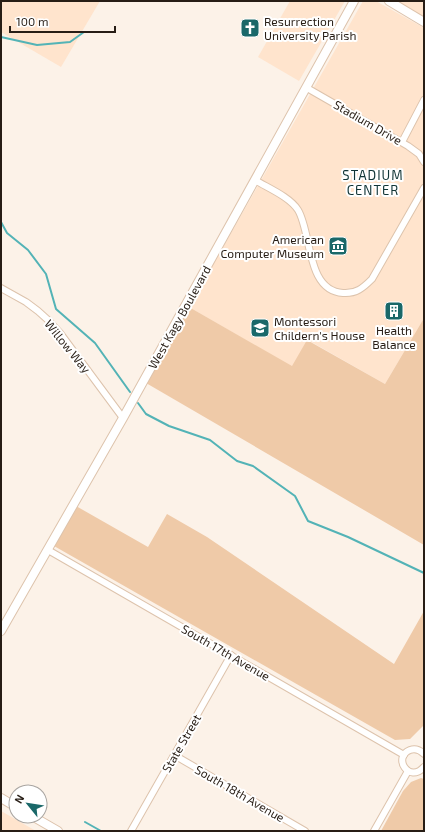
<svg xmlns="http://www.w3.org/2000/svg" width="425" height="832" viewBox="0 0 425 832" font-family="'Exo 2',sans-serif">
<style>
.built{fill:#ffe4cd}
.green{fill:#efcaa8}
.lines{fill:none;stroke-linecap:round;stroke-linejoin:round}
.stream{stroke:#53b3b6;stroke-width:2}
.street-casing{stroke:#ddc3ac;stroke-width:8}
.secondary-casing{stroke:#ddc3ac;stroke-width:10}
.street{stroke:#fff;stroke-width:6}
.secondary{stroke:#fff;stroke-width:8}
.labels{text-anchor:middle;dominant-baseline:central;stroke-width:4;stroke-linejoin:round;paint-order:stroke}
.poi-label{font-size:12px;fill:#271d15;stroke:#fff;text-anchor:start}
.street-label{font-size:12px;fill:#271d15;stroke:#fff}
.neighbourhood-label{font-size:13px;letter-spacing:1px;fill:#123536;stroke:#fff}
</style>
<rect width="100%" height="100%" fill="#fcf2e8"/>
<g class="built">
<polygon points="1,1 100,1 61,67 1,32"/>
<polygon points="290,1 345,1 299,81 258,57"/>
<polygon points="363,1 376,1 424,28 424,318 385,384 308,340 292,367 189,307"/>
<polygon points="390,1 424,1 424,21"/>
<polygon points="1,811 36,831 1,831"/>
</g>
<g class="green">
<polygon points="189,307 292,366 307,340 385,384 424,318 424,545 146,383"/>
<polygon points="76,506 148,547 167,514 207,537 394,664 424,611 424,725 410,739 395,740 54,546"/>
<polygon points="421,778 424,779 424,831 381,831 403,791 411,782"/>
</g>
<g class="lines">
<g class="stream">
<polyline points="1,37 37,45 70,42 84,32"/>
<polyline points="1,222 7,233 28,250 46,274 56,309 95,343 130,392"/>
<polyline points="138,403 146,414 169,426 210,440 237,461 253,466 295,496 308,521 348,537 424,573"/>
<polyline points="85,822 101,831"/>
</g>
<defs>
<g id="street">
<polyline points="307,88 408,146 419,154 424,162"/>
<polyline points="402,142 424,100"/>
<path d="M255,180C268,188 290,197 298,210C312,233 306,291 343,293C356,294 363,288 372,279L424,188"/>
<polyline points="1,288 26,302 38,311 48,320 60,333 123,418"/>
<polyline points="48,550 404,755"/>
<path d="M424,754C420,750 416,748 410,750C392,757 409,784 424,767"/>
<polyline points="174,755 305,831"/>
<polyline points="131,831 231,655"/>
<polyline points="374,831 408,771"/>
</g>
<g id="secondary">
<polyline points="389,1 424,22"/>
<polyline points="1,631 123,418 354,1"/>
<polyline points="1,798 16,807"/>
<polyline points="32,816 58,831"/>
</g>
</defs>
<use href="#street" class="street-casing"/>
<use href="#secondary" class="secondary-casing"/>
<use href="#street" class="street"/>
<use href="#secondary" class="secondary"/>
</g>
<defs>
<symbol id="church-square" viewBox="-11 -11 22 22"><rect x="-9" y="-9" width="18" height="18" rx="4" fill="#1a6869" stroke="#fff"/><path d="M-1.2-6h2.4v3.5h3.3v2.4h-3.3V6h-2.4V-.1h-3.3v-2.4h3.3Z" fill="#fff"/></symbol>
<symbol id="museum-square" viewBox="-11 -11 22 22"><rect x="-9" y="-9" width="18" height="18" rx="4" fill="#1a6869" stroke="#fff"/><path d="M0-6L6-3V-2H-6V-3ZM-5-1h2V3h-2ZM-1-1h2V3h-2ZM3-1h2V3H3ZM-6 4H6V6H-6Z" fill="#fff"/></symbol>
<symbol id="building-square" viewBox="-11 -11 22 22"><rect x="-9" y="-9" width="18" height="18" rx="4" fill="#1a6869" stroke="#fff"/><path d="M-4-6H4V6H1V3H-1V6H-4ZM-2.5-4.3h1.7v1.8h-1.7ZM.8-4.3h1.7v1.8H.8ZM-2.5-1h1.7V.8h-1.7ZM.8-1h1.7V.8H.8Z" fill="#fff"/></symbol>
<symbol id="school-square" viewBox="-11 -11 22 22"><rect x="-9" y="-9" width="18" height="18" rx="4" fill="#1a6869" stroke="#fff"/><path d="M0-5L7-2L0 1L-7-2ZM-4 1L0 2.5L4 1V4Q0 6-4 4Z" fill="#fff"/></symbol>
</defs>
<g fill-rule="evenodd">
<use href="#church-square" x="239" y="17" width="22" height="22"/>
<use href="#museum-square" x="327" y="235" width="22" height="22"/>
<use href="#building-square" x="383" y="300" width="22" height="22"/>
<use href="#school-square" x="249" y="317" width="22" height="22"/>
</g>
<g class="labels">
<g class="poi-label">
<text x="264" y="21">Resurrection<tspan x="264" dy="14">University Parish</tspan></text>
<text x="324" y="239" text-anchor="end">American<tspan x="324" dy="14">Computer Museum</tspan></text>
<text x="274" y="321">Montessori<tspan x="274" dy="14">Childern's House</tspan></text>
<text x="394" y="330" text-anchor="middle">Health<tspan x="394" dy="14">Balance</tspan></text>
</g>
<g class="street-label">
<text transform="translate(368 122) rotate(30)">Stadium Drive</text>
<text transform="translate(179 317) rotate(-61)">West Kagy Boulevard</text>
<text transform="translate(68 346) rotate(51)">Willow Way</text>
<text transform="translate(226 652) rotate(30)">South 17th Avenue</text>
<text transform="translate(181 743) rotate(-60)">State Street</text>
<text transform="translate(240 793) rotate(30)">South 18th Avenue</text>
</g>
<g class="neighbourhood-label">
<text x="373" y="175">STADIUM<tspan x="373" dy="15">CENTER</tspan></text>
</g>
</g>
<rect width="425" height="832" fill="none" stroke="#271d15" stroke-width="4"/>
<g transform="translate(28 804) rotate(300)"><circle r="19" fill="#ffffff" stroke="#a9a5a1"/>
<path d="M0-3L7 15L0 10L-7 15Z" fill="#1a6869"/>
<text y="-6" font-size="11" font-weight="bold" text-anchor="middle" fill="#271d15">N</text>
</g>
<path d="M10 26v6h105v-6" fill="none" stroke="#271d15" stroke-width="2"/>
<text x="16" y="26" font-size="12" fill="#271d15" stroke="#ffffff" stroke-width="3" paint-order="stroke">100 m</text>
</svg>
